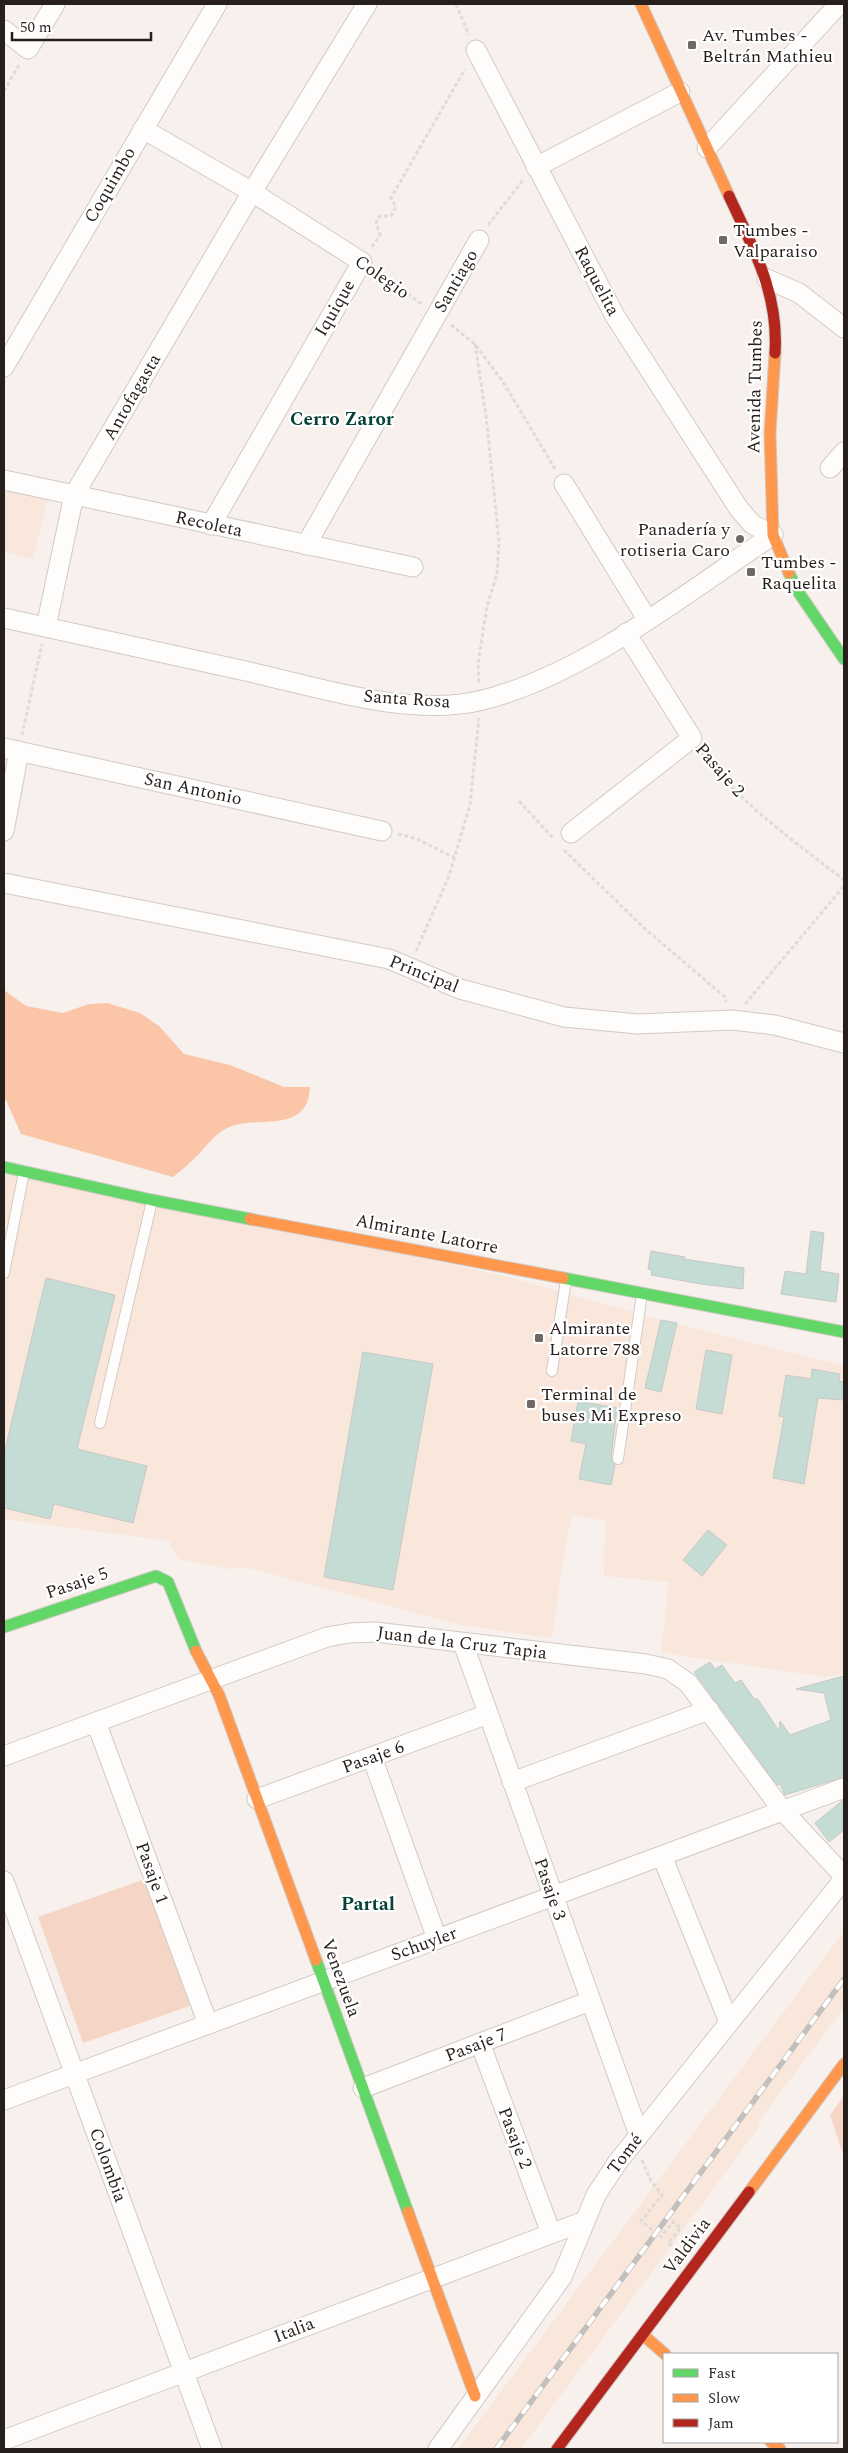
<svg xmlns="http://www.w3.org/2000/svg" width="848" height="2453" viewBox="0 0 848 2453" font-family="Spectral,serif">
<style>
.built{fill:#fae7dc}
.green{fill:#f5d6c6}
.forest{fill:#fbc5a7}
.building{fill:#c5dcd4;stroke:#c7c9c6}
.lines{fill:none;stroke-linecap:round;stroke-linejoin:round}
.lane-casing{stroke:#d1cac6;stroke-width:12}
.street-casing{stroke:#d1cac6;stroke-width:21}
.fast-casing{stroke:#d1cac6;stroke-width:13}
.slow-casing{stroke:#d1cac6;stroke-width:13}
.jam-casing{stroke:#d1cac6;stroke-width:13}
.path{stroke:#dedcda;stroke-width:3;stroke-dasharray:4 2.5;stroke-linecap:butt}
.lane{stroke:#fefdfc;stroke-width:10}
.street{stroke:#fefdfc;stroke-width:19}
.fast{stroke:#63d668;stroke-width:11}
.slow{stroke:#ff974d;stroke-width:11}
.jam{stroke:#b3261e;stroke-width:11}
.rail-casing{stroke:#c2c0bf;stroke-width:5.5}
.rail{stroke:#fff;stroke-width:4;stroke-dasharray:11;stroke-linecap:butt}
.poi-dot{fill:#706864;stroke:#fff;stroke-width:2}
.labels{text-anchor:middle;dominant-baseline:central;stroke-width:4.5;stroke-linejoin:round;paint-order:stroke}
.poi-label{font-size:18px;fill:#271f1b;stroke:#fff;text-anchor:start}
.street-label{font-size:18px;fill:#271f1b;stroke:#fff}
.neighbourhood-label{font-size:19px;font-weight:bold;fill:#064237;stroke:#fff}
</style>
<rect width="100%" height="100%" fill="#f7f0ec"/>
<g class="built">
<polygon points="4,489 48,499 33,559 4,552"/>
<polygon points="4,1170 505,1276 661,1320 844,1366 844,1674 825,1677 676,1655 661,1651 669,1582 604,1576 605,1521 572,1515 564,1553 552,1638 461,1625 248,1568 229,1569 178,1559 169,1541 4,1519"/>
<polygon points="844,1931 844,2008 757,2124 759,2127 521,2449 458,2449"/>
</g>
<g class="green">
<polygon points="145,1879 190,2006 83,2043 38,1917"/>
<polygon points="844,2096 844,2157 830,2115"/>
</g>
<path class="forest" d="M4,990L26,1006L63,1013L89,1004L107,1003L140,1013L159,1026L184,1054L230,1065L284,1087H310C308,1136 256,1114 227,1128C214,1135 208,1144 199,1154C191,1162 182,1170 173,1177L21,1134L6,1100L4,1099Z"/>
<g class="building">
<polygon points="811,1231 824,1233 820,1271 839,1274 836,1302 781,1294 785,1271 806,1274"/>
<polygon points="651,1251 685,1257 684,1259 744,1268 743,1289 701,1284 651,1275 652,1270 648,1269"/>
<polygon points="46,1278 115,1295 77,1449 147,1466 133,1523 54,1504 50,1519 4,1508 4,1454"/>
<polygon points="661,1320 677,1323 661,1392 645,1388"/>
<polygon points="706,1350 732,1355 722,1414 696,1409"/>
<polygon points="363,1352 433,1364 393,1590 324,1577"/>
<polygon points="812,1369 840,1374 839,1381 844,1382 844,1400 818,1398 804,1484 773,1478 784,1417 779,1416 786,1375 811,1379"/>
<polygon points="578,1401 617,1408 611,1458 615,1465 611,1485 579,1479 586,1444 571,1441"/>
<polygon points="708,1530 727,1545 702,1576 683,1560"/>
<polygon points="710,1662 715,1669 722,1665 735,1683 741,1680 755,1700 757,1698 779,1731 780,1721 790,1735 831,1720 824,1693 796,1689 844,1676 844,1777 785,1795 780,1784 777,1785 694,1672"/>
<polygon points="843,1800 844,1800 844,1830 829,1842 815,1823"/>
</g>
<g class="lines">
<defs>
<g id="lane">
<polyline points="4,1273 24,1172"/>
<polyline points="552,1371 566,1280"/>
<polyline points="100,1423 152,1201"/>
<polyline points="618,1459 642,1294"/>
</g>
<g id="street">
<polyline points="4,30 28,49 55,4"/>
<polyline points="476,50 615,316 739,509 752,524 773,535"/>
<polyline points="143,129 252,192 362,262 211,525"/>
<polyline points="707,148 839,4"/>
<polyline points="536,167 680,92"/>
<polyline points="767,279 799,293 844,328"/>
<polyline points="4,367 217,4"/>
<polyline points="830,468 844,452"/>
<polyline points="4,480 413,567"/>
<polyline points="564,484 647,619"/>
<polyline points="306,545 479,240"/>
<path d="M4,618C86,636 168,654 250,672C321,688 411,718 483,700C585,674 686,593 773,535"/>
<polyline points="46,627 74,495 252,192 367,4"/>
<polyline points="4,748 382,831"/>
<polyline points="4,831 19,751"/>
<polyline points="571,833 692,738 626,633"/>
<polyline points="4,883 389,959 460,989 564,1017 638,1024 732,1020 775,1025 844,1043"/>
<polyline points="463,1643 639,2135"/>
<polyline points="96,1722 208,2024"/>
<polyline points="4,1756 327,1637 350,1633 375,1632 646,1664 668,1669 688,1683 783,1811 844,1876"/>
<polyline points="372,1757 437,1939"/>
<polyline points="512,1782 709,1710"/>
<polyline points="257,1799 488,1714"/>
<polyline points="662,1856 729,2022"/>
<polyline points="4,1881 212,2449"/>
<polyline points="480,2043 551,2233"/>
<polyline points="363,2088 590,2001"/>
<polyline points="4,2100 844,1788"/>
<polyline points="4,2440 585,2221"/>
<polyline points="438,2449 562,2277 596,2195 617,2163 844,1879"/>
</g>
<g id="fast">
<polyline points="789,573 797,590 844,659"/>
<polyline points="4,1167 152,1200 250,1219"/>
<polyline points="563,1278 844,1332"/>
<polyline points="4,1627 156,1576 168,1582 196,1651"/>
<polyline points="316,1960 408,2212"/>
</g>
<g id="slow">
<polyline points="641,4 729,196"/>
<polyline points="775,353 770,433 773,535 789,573"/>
<polyline points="250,1219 563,1278"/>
<polyline points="196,1651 219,1695 316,1960"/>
<polyline points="749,2192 844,2064"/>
<polyline points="408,2212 475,2396"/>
<polyline points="643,2335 665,2354"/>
<polyline points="771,2442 780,2449"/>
</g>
<g id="jam">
<path d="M729,196C753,248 779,293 775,353"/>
<polyline points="557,2449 749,2192"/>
</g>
</defs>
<use href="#lane" class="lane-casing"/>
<use href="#street" class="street-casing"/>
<use href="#fast" class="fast-casing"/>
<use href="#slow" class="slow-casing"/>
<use href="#jam" class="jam-casing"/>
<g class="path">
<polyline points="456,4 469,35"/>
<polyline points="4,91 20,63"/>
<polyline points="488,225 524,179"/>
<polyline points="372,247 380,235 376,223 380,216 391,216 396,207 391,198 465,69"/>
<polyline points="376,271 423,305"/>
<polyline points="451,325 475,344 505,385 555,469"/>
<polyline points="475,344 486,415 499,541 497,574 487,606 478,664 479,682"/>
<polyline points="22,735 42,644"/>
<path d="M702,752C740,804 794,841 844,880"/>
<polyline points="519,801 553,838"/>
<polyline points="398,834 417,839 455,858"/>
<polyline points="564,850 644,928 725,997 726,1002"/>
<polyline points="416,951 449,876 470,805 479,718"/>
<polyline points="745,1004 844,886"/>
<polyline points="642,2160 651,2181 662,2195 641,2221 661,2237 673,2222 681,2228 668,2243 677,2251"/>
</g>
<use href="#lane" class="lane"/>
<use href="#street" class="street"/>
<use href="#fast" class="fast"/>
<use href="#slow" class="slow"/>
<use href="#jam" class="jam"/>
<defs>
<polyline id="rail" points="496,2449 844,1979"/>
</defs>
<use href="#rail" class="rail-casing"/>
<use href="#rail" class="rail"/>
</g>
<g class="poi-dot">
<rect x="687" y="40" width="10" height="10" rx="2.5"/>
<rect x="718" y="235" width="10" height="10" rx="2.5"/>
<circle cx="740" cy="539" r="5"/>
<rect x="746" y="567" width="10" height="10" rx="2.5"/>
<rect x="534" y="1333" width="10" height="10" rx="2.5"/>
<rect x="526" y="1399" width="10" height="10" rx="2.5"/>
</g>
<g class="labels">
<g class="poi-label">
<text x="702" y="35">Av. Tumbes -<tspan x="702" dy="21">Beltrán Mathieu</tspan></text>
<text x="733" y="230">Tumbes -<tspan x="733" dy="21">Valparaiso</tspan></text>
<text x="730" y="529" text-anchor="end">Panadería y<tspan x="730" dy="21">rotiseria Caro</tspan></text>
<text x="761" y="562">Tumbes -<tspan x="761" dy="21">Raquelita</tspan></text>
<text x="549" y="1328">Almirante<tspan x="549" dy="21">Latorre 788</tspan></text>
<text x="541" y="1394">Terminal de<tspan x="541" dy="21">buses Mi Expreso</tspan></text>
</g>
<g class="street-label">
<text transform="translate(110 185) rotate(-60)">Coquimbo</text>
<text transform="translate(382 277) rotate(35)">Colegio</text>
<text transform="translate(456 281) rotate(-60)">Santiago</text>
<text transform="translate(597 281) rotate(62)">Raquelita</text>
<text transform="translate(335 308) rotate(-60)">Iquique</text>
<text transform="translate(755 387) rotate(-89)">Avenida Tumbes</text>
<text transform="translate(132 397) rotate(-60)">Antofagasta</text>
<text transform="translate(209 524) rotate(12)">Recoleta</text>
<text transform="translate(407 699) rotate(4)">Santa Rosa</text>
<text transform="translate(720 770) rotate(49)">Pasaje 2</text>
<text transform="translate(193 789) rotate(12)">San Antonio</text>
<text transform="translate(424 974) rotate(22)">Principal</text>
<text transform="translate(427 1234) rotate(11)">Almirante Latorre</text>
<text transform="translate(77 1583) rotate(-19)">Pasaje 5</text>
<text transform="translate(462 1643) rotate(7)">Juan de la Cruz Tapia</text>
<text transform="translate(373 1757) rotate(-20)">Pasaje 6</text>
<text transform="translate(152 1873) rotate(70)">Pasaje 1</text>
<text transform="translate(550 1889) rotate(71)">Pasaje 3</text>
<text transform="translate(424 1944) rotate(-20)">Schuyler</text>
<text transform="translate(341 1978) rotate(70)">Venezuela</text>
<text transform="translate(476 2045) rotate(-21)">Pasaje 7</text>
<text transform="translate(515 2138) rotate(69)">Pasaje 2</text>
<text transform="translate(625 2154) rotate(-53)">Tomé</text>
<text transform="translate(108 2165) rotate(70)">Colombia</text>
<text transform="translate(687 2246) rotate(-53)">Valdivia</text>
<text transform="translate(294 2330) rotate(-21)">Italia</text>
</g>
<g class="neighbourhood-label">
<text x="342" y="419">Cerro Zaror</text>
<text x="368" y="1904">Partal</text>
</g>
</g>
<rect width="848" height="2453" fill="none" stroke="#271f1b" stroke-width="10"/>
<rect x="663" y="2353" width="175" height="90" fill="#ffffff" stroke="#a9a5a4"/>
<rect x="673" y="2369" width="25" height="8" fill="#63d668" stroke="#a9a5a4"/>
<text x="708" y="2378" font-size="15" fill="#271f1b">Fast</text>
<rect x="673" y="2394" width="25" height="8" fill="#ff974d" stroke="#a9a5a4"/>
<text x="708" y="2403" font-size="15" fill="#271f1b">Slow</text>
<rect x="673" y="2419" width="25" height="8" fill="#b3261e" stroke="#a9a5a4"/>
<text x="708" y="2428" font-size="15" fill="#271f1b">Jam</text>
<path d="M12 32v8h139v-8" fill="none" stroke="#271f1b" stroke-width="2.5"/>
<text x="20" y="32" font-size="15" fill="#271f1b" stroke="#ffffff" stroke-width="4" paint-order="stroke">50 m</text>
</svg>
